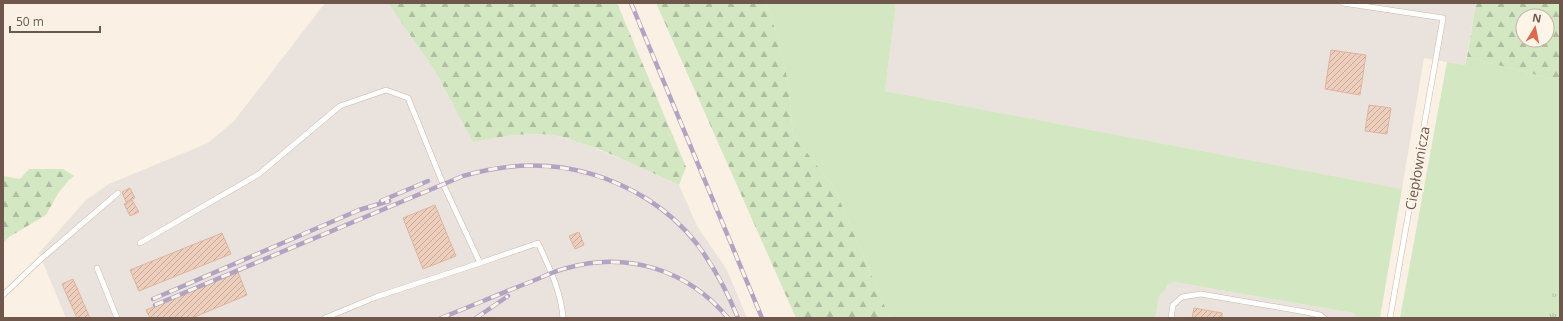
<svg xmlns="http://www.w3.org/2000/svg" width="1563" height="321" viewBox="0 0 1563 321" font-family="'Open Sans',sans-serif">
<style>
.industrial{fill:#eae3dd}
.grass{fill:#d2e7c2}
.forest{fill:url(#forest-firs);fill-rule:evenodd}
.park{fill:url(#park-tufts)}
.building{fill:url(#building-hatch);stroke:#dfb49e}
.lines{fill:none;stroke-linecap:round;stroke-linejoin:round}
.lane-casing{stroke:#cab8aa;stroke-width:6}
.lane{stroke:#fff;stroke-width:5}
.rail-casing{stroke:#b3a3c2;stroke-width:4.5}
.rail{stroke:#fef4e8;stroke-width:3;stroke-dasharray:9;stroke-linecap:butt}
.labels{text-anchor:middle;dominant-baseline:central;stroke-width:4;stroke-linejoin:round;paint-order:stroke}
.street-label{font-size:14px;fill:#70574b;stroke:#fef4e8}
</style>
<defs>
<pattern id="forest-firs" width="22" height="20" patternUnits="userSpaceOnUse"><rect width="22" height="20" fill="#d2e7c2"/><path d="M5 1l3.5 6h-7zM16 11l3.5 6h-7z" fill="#afbea0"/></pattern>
<pattern id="park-tufts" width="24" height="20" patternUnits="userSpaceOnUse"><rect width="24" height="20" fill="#d2e7c2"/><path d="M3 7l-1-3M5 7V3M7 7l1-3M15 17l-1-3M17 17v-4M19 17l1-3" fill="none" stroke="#afbea0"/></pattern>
<pattern id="building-hatch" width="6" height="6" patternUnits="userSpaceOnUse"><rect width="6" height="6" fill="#eecebc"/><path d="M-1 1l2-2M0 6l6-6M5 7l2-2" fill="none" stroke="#c5aa9b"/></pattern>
</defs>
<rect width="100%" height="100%" fill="#faf0e3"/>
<g class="industrial">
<polygon points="325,3 388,3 435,71 473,142 504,136 531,134 553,135 576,141 624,160 679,185 697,226 727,270 747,318 66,318 39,253 86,200 109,184 208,143 234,121"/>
<polygon points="896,3 1476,3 1465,65 1424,58 1402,189 885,91"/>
<polygon points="1175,282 1353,313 1357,318 1155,318 1159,296 1167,285"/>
</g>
<g class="grass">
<polygon points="764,3 896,3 885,91 1402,189 1380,318 1357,318 1353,313 1175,282 1167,285 1165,290 1159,296 1155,318 892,318 888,314 834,187 793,135 788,81 770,11"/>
<polygon points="1467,57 1560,81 1560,318 1400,318 1447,62 1465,65"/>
</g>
<g class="forest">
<path d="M388,3H617L686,167L679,185C652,173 626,160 598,149C583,144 568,137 552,135C525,132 499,137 473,142L435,71Z"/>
<polygon points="656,3 764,3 770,11 788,81 793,135 834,187 888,314 892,318 796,318"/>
<path d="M1476,3H1560V81L1467,57ZM1523,16H1547V40H1523Z"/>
<polygon points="29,169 63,169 74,176 69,180 59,192 46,215 9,237 3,243 3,176 20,179"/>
</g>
<polygon class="park" points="1560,260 1560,318 1547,318"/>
<g class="building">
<polygon points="1331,50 1366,55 1360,95 1325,89"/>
<polygon points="1369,105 1391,108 1387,134 1365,131"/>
<polygon points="130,188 135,198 126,202 122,192"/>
<polygon points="132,200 139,212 130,216 124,204"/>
<polygon points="435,205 456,256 423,269 403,218"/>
<polygon points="579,232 584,245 575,249 569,236"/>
<polygon points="222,233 231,254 139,291 130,270"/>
<polygon points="238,272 247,295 192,318 150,318 146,310"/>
<polygon points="73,279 90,318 77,318 62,284"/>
<polygon points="1194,308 1222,313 1222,318 1192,318"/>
</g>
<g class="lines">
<defs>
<g id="lane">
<polyline points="1343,3 1443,18 1390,318"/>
<polyline points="140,243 259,174 340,106 386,90 408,98 443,184 480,263"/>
<polyline points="97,268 117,318"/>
<polyline points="3,295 41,259 118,193"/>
<path d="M325,318L376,297L480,263L538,243C549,267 561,291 563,318"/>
<polyline points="1171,318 1173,305 1182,297 1201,294 1306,312 1320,315 1324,318"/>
</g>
</defs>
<use href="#lane" class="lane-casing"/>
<use href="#lane" class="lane"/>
<defs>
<g id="rail">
<polyline points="631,3 762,318"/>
<polyline points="381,201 428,181"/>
<polyline points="153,299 359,210 389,201"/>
<path d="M155,305L463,176C528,157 590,164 647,199C666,211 683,226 697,244C714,267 727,291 738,318"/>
<path d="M441,318C469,307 497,295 525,284C539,279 553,271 567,268C628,251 688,270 728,318"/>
<polyline points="476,318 508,296"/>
</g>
</defs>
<use href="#rail" class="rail-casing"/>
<use href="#rail" class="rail"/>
</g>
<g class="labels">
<g class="street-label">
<text transform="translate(1417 168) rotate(-80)">Ciepłownicza</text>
</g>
</g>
<rect width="1563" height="321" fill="none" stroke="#70574b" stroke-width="8"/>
<g transform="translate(1535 28) rotate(10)"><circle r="19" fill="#fef4e8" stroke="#c5b5a9"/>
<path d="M0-3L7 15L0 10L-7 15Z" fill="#dd6a4f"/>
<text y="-6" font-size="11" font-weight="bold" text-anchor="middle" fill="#70574b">N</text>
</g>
<path d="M10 26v6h90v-6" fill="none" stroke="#70574b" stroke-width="2"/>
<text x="16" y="26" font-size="12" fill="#70574b" stroke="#fef4e8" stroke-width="3" paint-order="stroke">50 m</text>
</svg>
